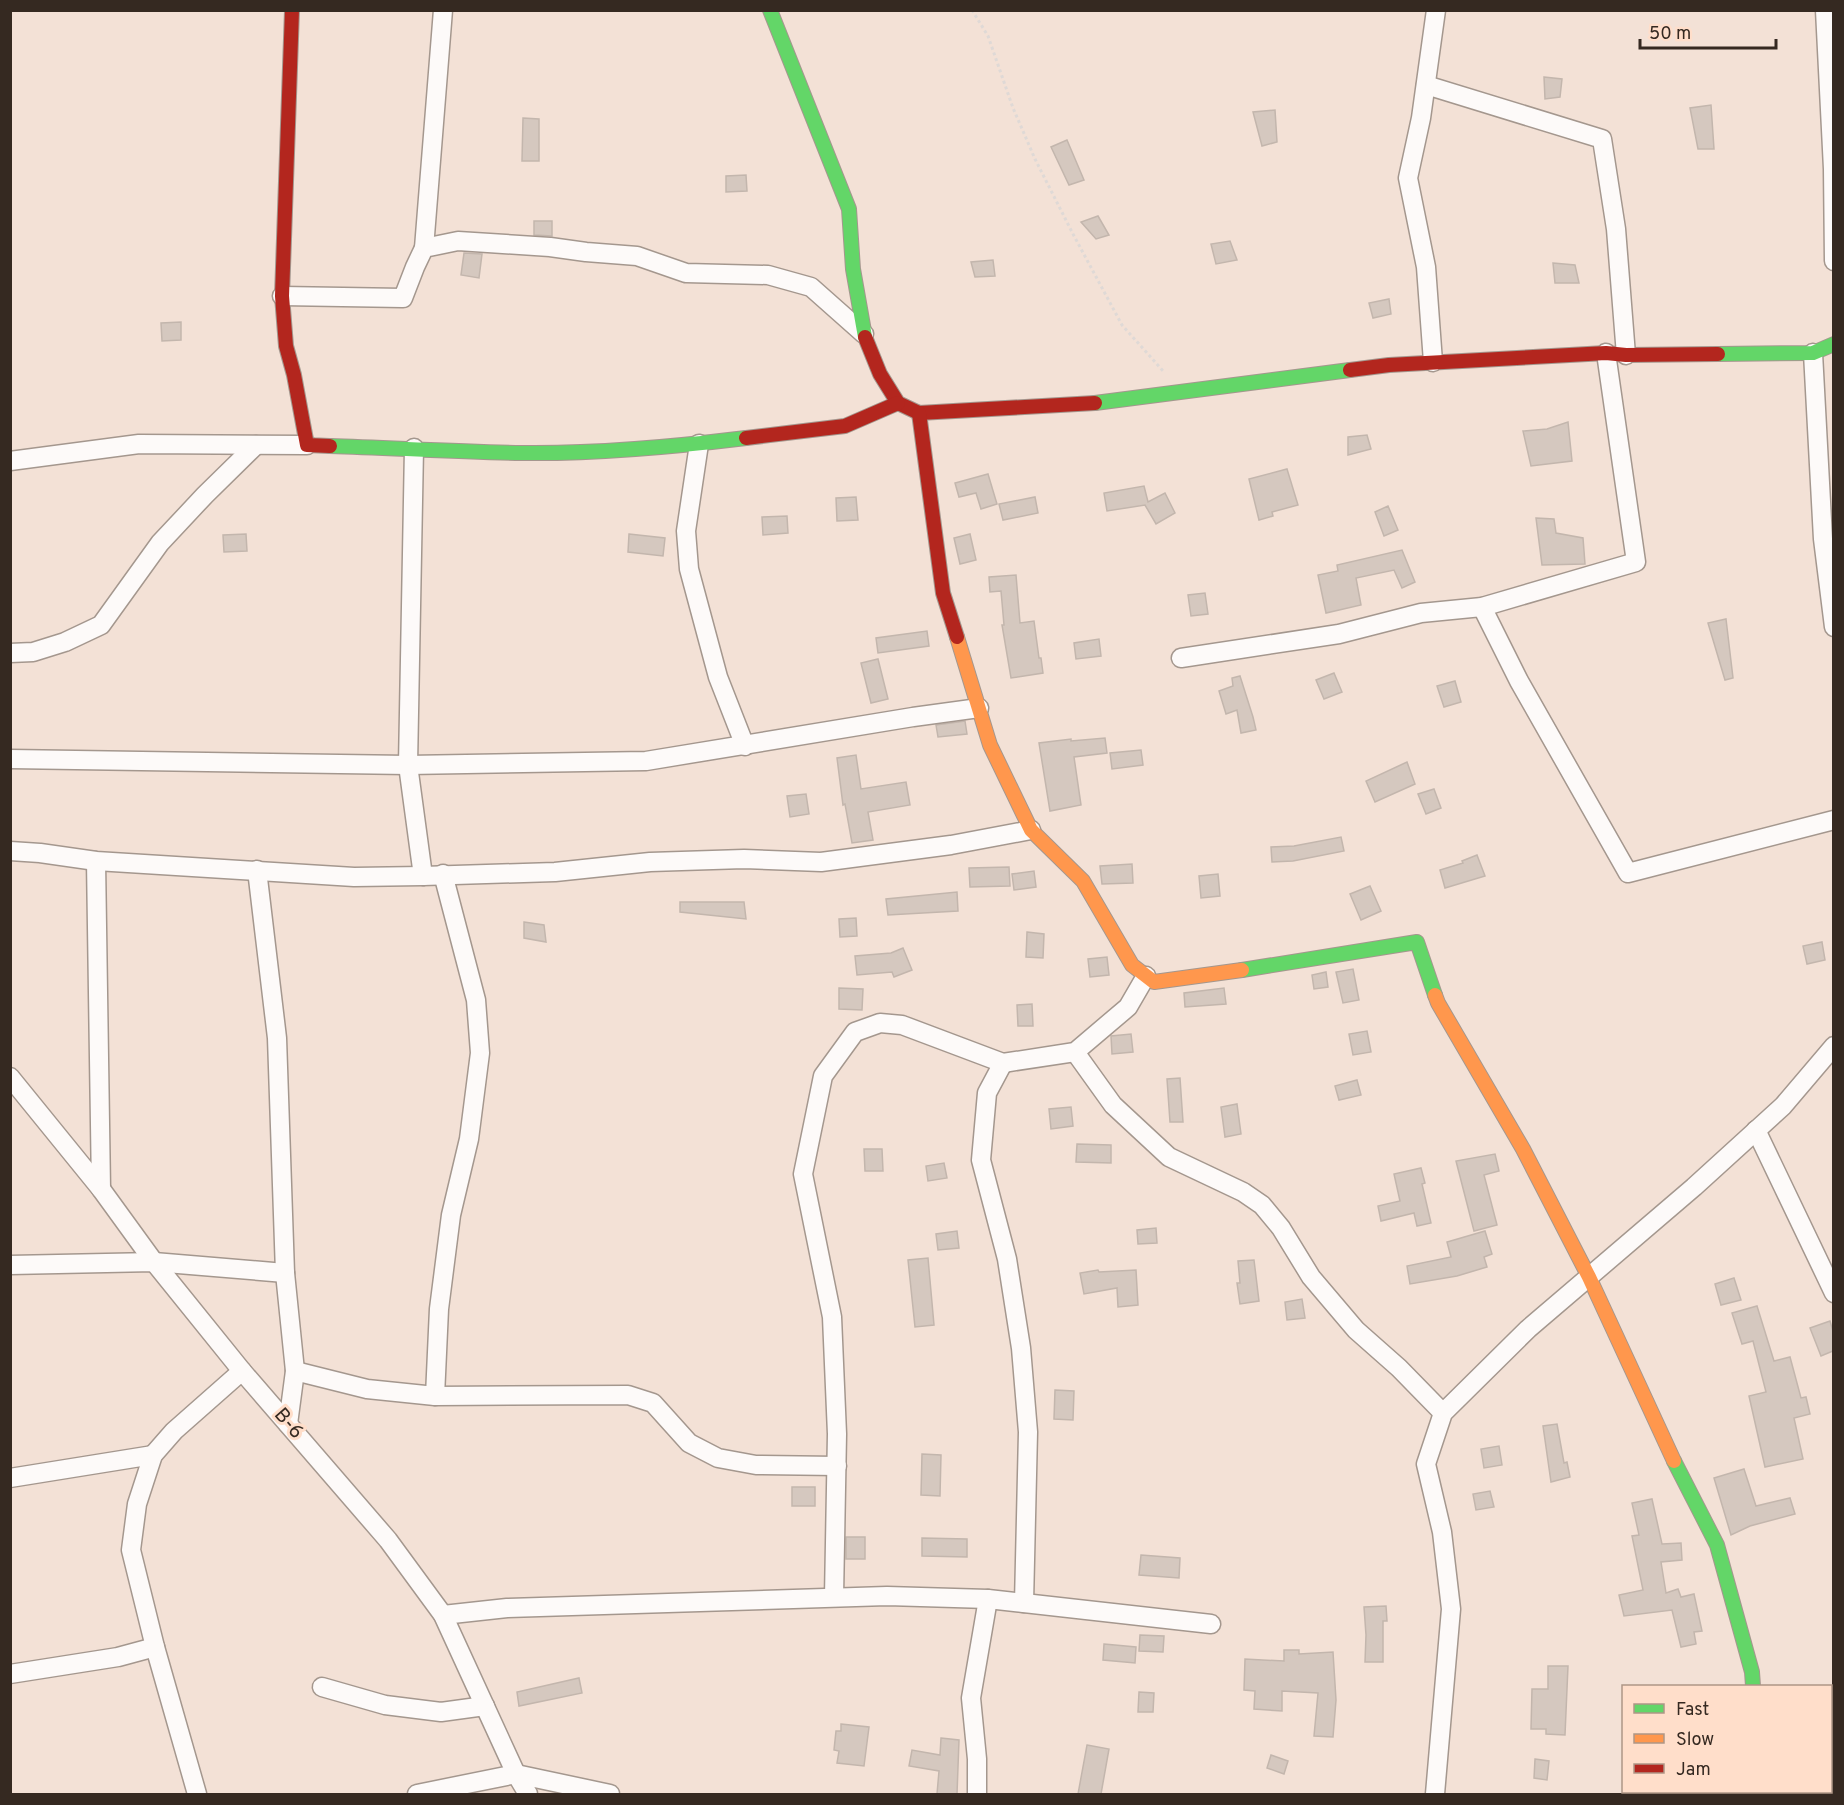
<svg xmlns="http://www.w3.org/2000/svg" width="1844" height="1805" viewBox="0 0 1844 1805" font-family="Overpass,sans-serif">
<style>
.building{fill:#d5c8bf;stroke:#c3b6ad;stroke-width:1.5}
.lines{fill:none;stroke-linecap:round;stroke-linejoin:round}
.street-casing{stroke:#a4978e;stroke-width:21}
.fast-casing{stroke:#a4978e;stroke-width:16}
.slow-casing{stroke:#a4978e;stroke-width:16}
.jam-casing{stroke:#a4978e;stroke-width:16}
.path{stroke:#dfd9d6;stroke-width:3;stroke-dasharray:3 3;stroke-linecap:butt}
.street{stroke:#fdfaf9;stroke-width:18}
.fast{stroke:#63d668;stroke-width:14}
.slow{stroke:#ff974d;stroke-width:14}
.jam{stroke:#b3261e;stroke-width:14}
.labels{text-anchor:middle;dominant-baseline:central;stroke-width:6;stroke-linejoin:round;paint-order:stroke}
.street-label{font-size:20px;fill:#352921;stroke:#ffdeca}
</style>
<rect width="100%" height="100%" fill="#f3e1d6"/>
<g class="building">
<polygon points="1544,77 1562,79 1560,97 1545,99"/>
<polygon points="1711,105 1714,149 1698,149 1690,108"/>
<polygon points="1275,110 1277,142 1262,146 1253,112"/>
<polygon points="523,118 539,119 539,161 522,161"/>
<polygon points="1067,140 1084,180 1069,185 1051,147"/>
<polygon points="746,175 747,191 726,192 726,176"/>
<polygon points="1098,216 1109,235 1096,239 1081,222"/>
<polygon points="534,221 552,221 552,236 534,235"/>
<polygon points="1230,241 1237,260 1216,264 1211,244"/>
<polygon points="464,253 482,254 479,278 461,275"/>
<polygon points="993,260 995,276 975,277 971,262"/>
<polygon points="1553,263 1575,265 1579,283 1555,283"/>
<polygon points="1389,299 1391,314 1373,318 1369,303"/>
<polygon points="181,322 181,340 162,341 161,323"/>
<polygon points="1568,422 1572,461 1531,466 1523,431 1547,429"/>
<polygon points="1367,435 1371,449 1348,455 1348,437"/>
<polygon points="1287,469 1298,505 1272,512 1273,516 1259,520 1249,479"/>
<polygon points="988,474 997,504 981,509 976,493 959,497 955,483"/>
<polygon points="1144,486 1148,502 1165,493 1175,513 1156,524 1145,505 1107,511 1104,493"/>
<polygon points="856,497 858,520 837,521 836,498"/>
<polygon points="1035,497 1038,513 1003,520 999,504"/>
<polygon points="1388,506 1398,530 1384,536 1375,512"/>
<polygon points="787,516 788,533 763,535 762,517"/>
<polygon points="1536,518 1554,519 1556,533 1583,538 1585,564 1542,565"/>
<polygon points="246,534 247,551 224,552 223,535"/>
<polygon points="629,534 665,538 663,556 628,552"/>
<polygon points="970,534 976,560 960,564 954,538"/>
<polygon points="1402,550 1415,582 1402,588 1394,570 1356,578 1361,605 1326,613 1318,575 1338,571 1337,565"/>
<polygon points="1016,575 1020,623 1034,621 1039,658 1041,658 1043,673 1011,678 1002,625 1004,625 1001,591 990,592 989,577"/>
<polygon points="1205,593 1208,614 1191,616 1188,595"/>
<polygon points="1726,619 1733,678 1725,680 1708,623"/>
<polygon points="927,631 929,646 878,653 876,638"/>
<polygon points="1099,639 1101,656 1076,659 1074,643"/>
<polygon points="878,659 888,699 871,703 861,663"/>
<polygon points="1334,673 1342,692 1324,699 1316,680"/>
<polygon points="1240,676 1253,717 1256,730 1241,733 1237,710 1226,714 1219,691 1233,686 1232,678"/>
<polygon points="1455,681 1461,702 1444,707 1437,686"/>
<polygon points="965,721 967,734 938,737 936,725"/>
<polygon points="1105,738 1107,753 1074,757 1081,805 1050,811 1039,743 1071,739 1071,741"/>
<polygon points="1141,750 1143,765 1112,769 1110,753"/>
<polygon points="856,755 861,789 906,782 910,805 868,812 873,840 852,843 845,804 843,805 837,758"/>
<polygon points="1407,762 1415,784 1375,802 1366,781"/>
<polygon points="1434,789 1441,808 1426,814 1418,794"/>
<polygon points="806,794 809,814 790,817 787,796"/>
<polygon points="1341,837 1344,851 1293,861 1272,862 1271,847 1294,846"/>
<polygon points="1477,855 1485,876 1445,888 1440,870 1463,863 1462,861"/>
<polygon points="1132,864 1133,883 1102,884 1100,866"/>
<polygon points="1009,867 1010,886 970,887 969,868"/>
<polygon points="1034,871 1036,887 1014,890 1012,874"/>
<polygon points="1218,874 1220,896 1201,898 1199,876"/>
<polygon points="1370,886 1381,911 1361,920 1350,894"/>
<polygon points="957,892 958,911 888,915 886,899"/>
<polygon points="680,902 744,902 746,919 680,912"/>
<polygon points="856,918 857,936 840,937 839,919"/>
<polygon points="524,922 544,925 546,942 524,938"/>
<polygon points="1027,932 1044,934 1043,958 1026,957"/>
<polygon points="1822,942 1825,960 1807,964 1803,946"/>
<polygon points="903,948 912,970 894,977 892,972 857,975 855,956 891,953"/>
<polygon points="1107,957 1109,975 1090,977 1088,959"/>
<polygon points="1353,969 1359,1000 1343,1003 1336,972"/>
<polygon points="1326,972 1328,987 1314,989 1312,975"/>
<polygon points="839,988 863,989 862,1010 839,1009"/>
<polygon points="1224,988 1226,1004 1185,1007 1184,993"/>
<polygon points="1032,1004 1033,1026 1018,1026 1017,1005"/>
<polygon points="1367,1031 1371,1052 1353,1055 1349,1034"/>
<polygon points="1131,1034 1133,1052 1112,1054 1111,1036"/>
<polygon points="1180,1078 1183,1122 1170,1122 1167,1079"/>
<polygon points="1357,1080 1361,1095 1339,1100 1335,1086"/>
<polygon points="1237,1104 1241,1134 1225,1137 1221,1107"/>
<polygon points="1071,1107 1073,1126 1051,1129 1049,1109"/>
<polygon points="1077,1144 1111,1145 1111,1163 1076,1162"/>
<polygon points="864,1149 882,1149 883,1171 865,1171"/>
<polygon points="1495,1154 1499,1171 1484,1175 1497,1225 1474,1231 1456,1161"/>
<polygon points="944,1163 947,1178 928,1181 926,1166"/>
<polygon points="1421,1168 1425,1183 1422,1184 1431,1223 1417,1226 1414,1213 1381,1221 1378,1206 1400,1201 1394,1174"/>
<polygon points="1156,1228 1157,1243 1138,1244 1137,1230"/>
<polygon points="957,1231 959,1248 938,1250 936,1234"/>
<polygon points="1485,1231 1492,1254 1484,1257 1487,1267 1457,1276 1410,1284 1407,1266 1451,1257 1447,1242"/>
<polygon points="928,1258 934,1325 915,1327 908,1260"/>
<polygon points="1254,1260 1259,1301 1240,1304 1237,1283 1240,1283 1238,1261"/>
<polygon points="1098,1270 1099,1272 1136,1270 1138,1305 1118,1307 1117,1288 1084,1294 1080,1273"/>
<polygon points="1734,1278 1741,1300 1721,1305 1715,1284"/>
<polygon points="1302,1299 1305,1318 1287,1320 1285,1302"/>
<polygon points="1757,1306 1774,1361 1790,1357 1801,1398 1806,1397 1810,1414 1794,1418 1803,1459 1765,1467 1749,1396 1766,1392 1753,1341 1742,1344 1732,1313"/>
<polygon points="1830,1321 1833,1331 1833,1351 1821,1356 1810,1328"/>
<polygon points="1055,1390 1074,1391 1073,1420 1054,1419"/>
<polygon points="1557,1424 1564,1463 1567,1462 1570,1477 1551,1482 1543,1426"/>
<polygon points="1499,1446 1502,1465 1484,1468 1481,1449"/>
<polygon points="922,1454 941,1455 940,1496 921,1495"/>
<polygon points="1744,1469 1756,1506 1790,1498 1795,1514 1750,1526 1731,1535 1714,1478"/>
<rect x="792" y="1487" width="23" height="19"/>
<polygon points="1490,1491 1494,1507 1476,1510 1473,1494"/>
<polygon points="1652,1499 1662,1544 1681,1543 1682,1560 1661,1562 1666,1593 1678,1589 1681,1597 1694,1594 1702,1631 1694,1632 1696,1644 1681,1647 1672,1610 1624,1616 1619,1595 1643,1590 1632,1536 1639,1535 1632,1503"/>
<rect x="846" y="1537" width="19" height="22"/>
<polygon points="922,1538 967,1539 967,1557 922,1556"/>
<polygon points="1141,1555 1180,1558 1179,1578 1139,1575"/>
<polygon points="1386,1606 1387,1621 1383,1621 1383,1662 1365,1662 1366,1635 1364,1607"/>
<polygon points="1140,1635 1164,1636 1163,1652 1139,1651"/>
<polygon points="1104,1644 1136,1647 1135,1663 1103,1660"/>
<polygon points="1284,1650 1299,1650 1299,1654 1333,1652 1336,1700 1333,1737 1314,1736 1318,1693 1282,1691 1282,1711 1254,1709 1255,1691 1244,1690 1245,1659 1284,1661"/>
<polygon points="1548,1666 1568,1666 1565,1735 1546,1734 1546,1729 1531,1729 1532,1689 1548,1689"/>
<polygon points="579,1678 582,1693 519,1706 517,1692"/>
<polygon points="1139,1692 1154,1693 1153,1712 1138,1712"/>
<polygon points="841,1724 869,1727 864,1766 837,1763 839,1751 834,1750 836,1731 841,1731"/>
<polygon points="941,1738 959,1740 957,1794 937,1794 939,1771 909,1766 912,1750 940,1755"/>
<polygon points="1087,1745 1109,1749 1101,1794 1078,1794"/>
<polygon points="1271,1755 1288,1761 1284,1774 1267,1768"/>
<polygon points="1535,1759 1549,1761 1547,1780 1534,1778"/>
</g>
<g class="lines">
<defs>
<g id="street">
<polyline points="1825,10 1833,169 1834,261"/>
<polyline points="1426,85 1602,139 1616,229 1626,355"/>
<polyline points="424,248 443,10"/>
<polyline points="282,296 403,298 415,267 424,248 458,241 550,247 586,252 637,256 686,273 768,275 811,287 864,334"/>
<polyline points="1813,353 1823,539 1834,627"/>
<polyline points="1433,362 1426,267 1408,178 1421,118 1436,10"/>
<polyline points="699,444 686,531 689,569 718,677 745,746"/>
<polyline points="414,448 408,765 423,876"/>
<polyline points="10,461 139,444 307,445"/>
<polyline points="1482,607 1519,681 1628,873 1834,820"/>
<polyline points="10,653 33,652 65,642 101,625 160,543 205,495 256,445"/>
<polyline points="1181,658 1339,634 1421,613 1482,607 1636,562 1606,353"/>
<polyline points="10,759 408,765 646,761 913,717 979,708"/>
<polyline points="10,851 40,853 96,861 354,877 423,876 555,872 650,862 744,859 821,862 951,845 1031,830"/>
<polyline points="96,861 101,1189"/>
<polyline points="257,870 277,1038 285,1273 295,1371 288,1424"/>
<polyline points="1075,1052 1113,1105 1169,1157 1243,1192 1262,1205 1281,1228 1311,1277 1356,1330 1399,1368 1443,1413"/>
<polyline points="1003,1063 987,1093 981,1160 1007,1259 1021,1348 1028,1432 1024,1603"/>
<polyline points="10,1077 101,1189 154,1262 242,1371 388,1540 443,1615 516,1774 528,1794"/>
<polyline points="1756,1130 1834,1293"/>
<polyline points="10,1265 154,1262 285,1273"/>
<polyline points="295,1371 367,1389 435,1396 628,1395 653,1403 689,1443 718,1458 756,1465 837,1466"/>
<polyline points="435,1396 439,1309 451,1215 469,1139 480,1053 476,1000 443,874"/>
<polyline points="10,1478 153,1455"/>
<polyline points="834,1597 837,1434 832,1317 803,1174 823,1076 855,1032 880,1023 902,1025 1003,1063 1075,1052 1128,1007 1146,976"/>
<polyline points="443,1615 507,1608 887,1596 988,1599 1211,1624"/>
<polyline points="10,1674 118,1657 155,1647"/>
<polyline points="322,1687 385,1705 441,1712 485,1706"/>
<polyline points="1776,1792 1777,1794"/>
<polyline points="197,1794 155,1647 131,1550 137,1504 153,1455 174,1431 242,1371"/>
<polyline points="417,1794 516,1774 610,1794"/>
<polyline points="977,1794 977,1759 971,1698 988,1599"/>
<polyline points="1435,1794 1451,1609 1442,1532 1426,1464 1443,1413 1528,1329 1694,1187 1783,1106 1834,1046"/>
<polyline points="1717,1794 1719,1792"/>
</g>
<g id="fast">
<polyline points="770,10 849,209 853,269 865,337"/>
<polyline points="1718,354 1813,353 1834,344"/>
<polyline points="1095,403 1350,370"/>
<path d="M330,446C394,448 458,452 522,453C597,454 672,447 746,438"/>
<polyline points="1242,970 1417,942 1435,995"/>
<polyline points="1674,1461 1717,1545 1752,1672 1753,1686"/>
</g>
<g id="slow">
<polyline points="957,637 990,745 1031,830 1083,881 1132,965 1154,982 1242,970"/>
<polyline points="1435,995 1438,1003 1523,1149 1589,1277 1674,1461"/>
</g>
<g id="jam">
<polyline points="292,10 282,296 286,346 294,375 307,445 330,446"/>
<polyline points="865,337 880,374 898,403 919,413 1095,403"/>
<polyline points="1350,370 1389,365 1606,353 1626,355 1718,354"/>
<polyline points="919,413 943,593 957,637"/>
<polyline points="746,438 845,426 898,403"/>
</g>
</defs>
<use href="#street" class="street-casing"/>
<use href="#fast" class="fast-casing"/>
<use href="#slow" class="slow-casing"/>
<use href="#jam" class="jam-casing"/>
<polyline class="path" points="972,10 988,36 1013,108 1035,159 1073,234 1122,325 1164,372"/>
<use href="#street" class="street"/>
<use href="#fast" class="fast"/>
<use href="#slow" class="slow"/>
<use href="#jam" class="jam"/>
</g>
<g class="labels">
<g class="street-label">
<text transform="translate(288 1424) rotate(49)">B-6</text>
</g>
</g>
<rect width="1844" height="1805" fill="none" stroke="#352921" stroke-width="24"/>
<rect x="1622" y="1685" width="210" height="108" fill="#ffdeca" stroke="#ae9686" stroke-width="1.5"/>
<rect x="1634" y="1704" width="30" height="9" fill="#63d668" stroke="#ae9686" stroke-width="1.5"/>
<text x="1676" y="1715" font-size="18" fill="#352921">Fast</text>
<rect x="1634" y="1734" width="30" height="9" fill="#ff974d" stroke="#ae9686" stroke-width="1.5"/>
<text x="1676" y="1745" font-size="18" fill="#352921">Slow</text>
<rect x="1634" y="1764" width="30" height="9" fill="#b3261e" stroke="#ae9686" stroke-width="1.5"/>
<text x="1676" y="1775" font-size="18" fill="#352921">Jam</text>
<path d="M1640 39v9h136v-9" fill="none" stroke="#352921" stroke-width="3"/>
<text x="1649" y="39" font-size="18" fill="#352921" stroke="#ffdeca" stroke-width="4.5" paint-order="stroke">50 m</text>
</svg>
